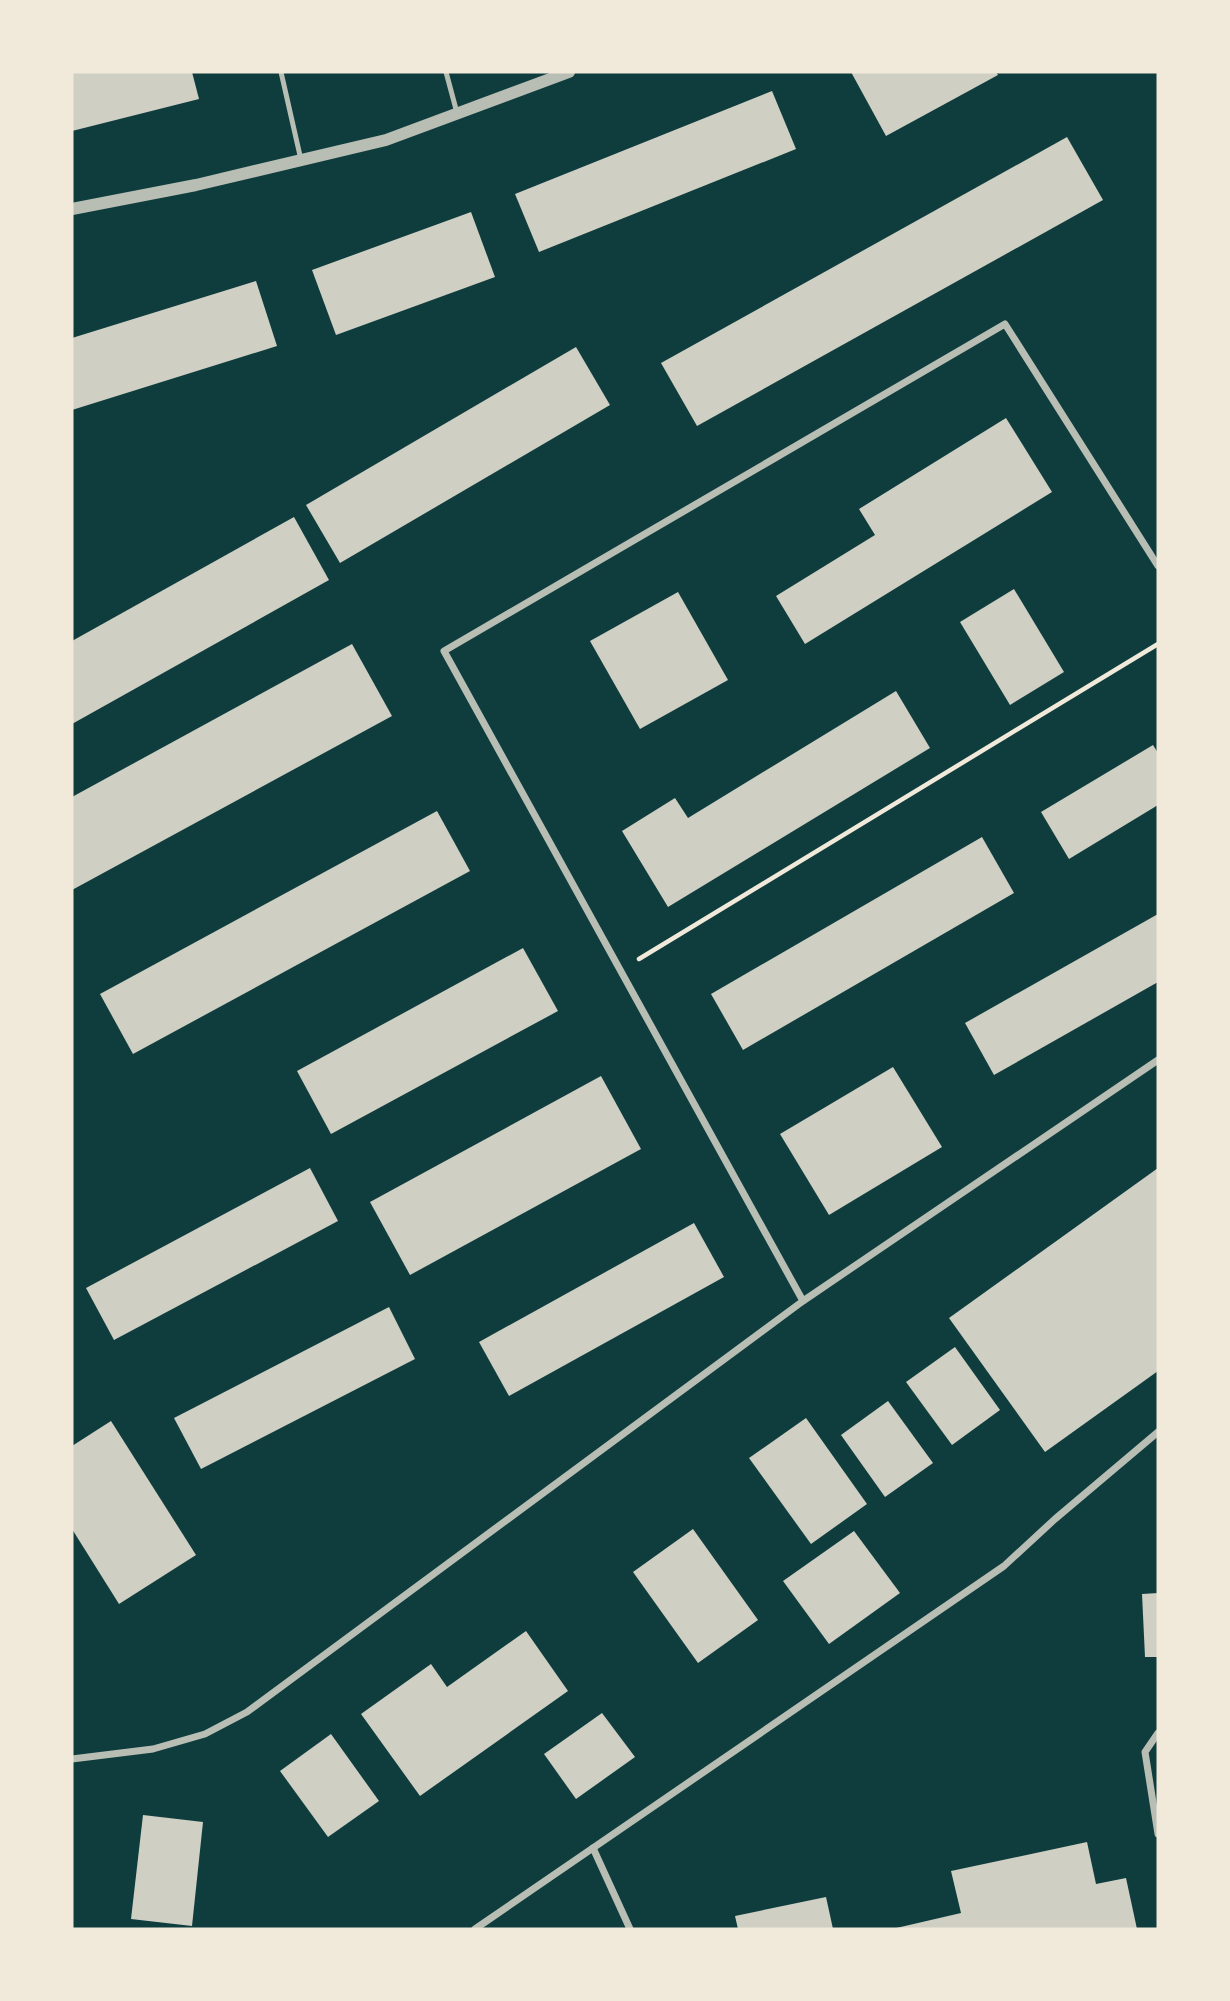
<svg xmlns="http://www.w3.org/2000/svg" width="1230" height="2001" viewBox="0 0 1230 2001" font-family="'Varela Round',sans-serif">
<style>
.building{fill:#cfcfc3}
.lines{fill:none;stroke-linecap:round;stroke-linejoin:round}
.path{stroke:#f1e9da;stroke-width:4.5}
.service{stroke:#b8beb3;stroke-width:5}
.minor{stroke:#b8beb3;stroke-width:7}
.tertiary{stroke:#b8beb3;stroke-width:12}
</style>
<rect width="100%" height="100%" fill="#0f3d3e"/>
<g class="building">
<polygon points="72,72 192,72 199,99 72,131"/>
<polygon points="851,72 996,72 998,75 886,136"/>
<polygon points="772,91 796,149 539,252 515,194"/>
<polygon points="1067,137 1103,200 697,426 661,363"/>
<polygon points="471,212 495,277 336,335 312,270"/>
<polygon points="256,281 277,346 72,410 72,338"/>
<polygon points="576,347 610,405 340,563 306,505"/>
<polygon points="1006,418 1052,492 805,644 776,596 875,535 859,509"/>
<polygon points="294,517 329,580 72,724 72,641"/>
<polygon points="1014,589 1064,672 1010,705 960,622"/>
<polygon points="678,592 728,680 640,729 590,641"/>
<polygon points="352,644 392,716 72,890 72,797"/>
<polygon points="896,691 930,748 668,907 622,831 675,798 688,818"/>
<polygon points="1153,745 1158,753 1158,805 1069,859 1041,812"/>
<polygon points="437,811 470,871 133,1054 100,994"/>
<polygon points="982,837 1014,893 743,1050 711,994"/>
<polygon points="1158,914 1158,982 994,1075 965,1023"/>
<polygon points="523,948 558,1011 331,1134 297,1071"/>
<polygon points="893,1067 942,1147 829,1215 780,1134"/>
<polygon points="601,1076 641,1149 410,1275 370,1202"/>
<polygon points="310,1168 338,1221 114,1340 86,1288"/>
<polygon points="1158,1168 1158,1371 1045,1452 949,1318"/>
<polygon points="694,1223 724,1277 509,1396 479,1342"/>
<polygon points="389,1307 415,1359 201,1469 174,1418"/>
<polygon points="955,1347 1000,1410 952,1445 906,1382"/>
<polygon points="888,1401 933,1463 885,1497 841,1435"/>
<polygon points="806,1418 867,1504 811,1544 749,1458"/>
<polygon points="111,1421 196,1555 119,1604 72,1529 72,1446"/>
<polygon points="693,1529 758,1620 698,1663 633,1572"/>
<polygon points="854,1531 900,1593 829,1644 783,1581"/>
<polygon points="1158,1593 1158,1657 1145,1657 1142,1594"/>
<polygon points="526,1631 568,1691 420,1796 361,1714 431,1664 447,1687"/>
<polygon points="602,1713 635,1757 576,1799 544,1754"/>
<polygon points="331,1734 379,1801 328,1837 280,1771"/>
<polygon points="143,1815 203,1822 192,1926 131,1919"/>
<polygon points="1087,1842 1096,1884 1126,1878 1137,1929 892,1929 961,1913 951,1871"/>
<polygon points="826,1897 833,1929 738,1929 735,1916"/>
</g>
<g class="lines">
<polyline class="path" points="639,959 1158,644"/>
<g class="service">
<polyline points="281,72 301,160"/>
<polyline points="446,72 457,113"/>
</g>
<g class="minor">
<polyline points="803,1301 444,651 1005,324 1158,566"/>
<polyline points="1158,1733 1145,1752 1158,1834"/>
<polyline points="72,1759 153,1749 205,1734 247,1712 803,1301 1158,1060"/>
<polyline points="593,1848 630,1929"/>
<polyline points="475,1929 1004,1566 1055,1519 1158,1432"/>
</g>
<polyline class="tertiary" points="72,209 196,185 386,140 569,72"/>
</g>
<rect width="1230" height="2001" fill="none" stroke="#f1e9da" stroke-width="147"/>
</svg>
